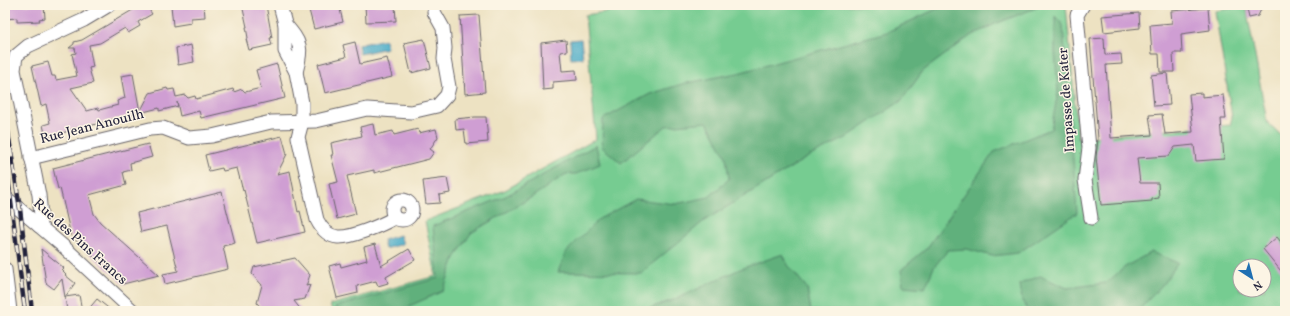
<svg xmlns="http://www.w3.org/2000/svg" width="1290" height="316" viewBox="0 0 1290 316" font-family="Vollkorn,serif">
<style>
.green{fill:#76cc91;stroke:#4c7766;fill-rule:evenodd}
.forest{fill:#60b07b;stroke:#41695b}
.water{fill:#47aac7;stroke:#346681}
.building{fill:#cf9ed3}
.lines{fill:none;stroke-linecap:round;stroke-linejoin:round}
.street-casing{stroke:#69656a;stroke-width:15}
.street{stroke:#fff;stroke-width:13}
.rail-casing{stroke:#22223b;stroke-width:4.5}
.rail{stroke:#fcf5e5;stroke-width:3;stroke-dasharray:9;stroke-linecap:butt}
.labels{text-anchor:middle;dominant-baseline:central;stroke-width:3;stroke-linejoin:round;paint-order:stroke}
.street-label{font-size:14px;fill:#22223b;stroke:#fcf5e5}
</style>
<rect width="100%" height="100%" fill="#fcf5e5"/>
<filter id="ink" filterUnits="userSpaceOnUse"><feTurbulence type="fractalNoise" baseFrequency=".025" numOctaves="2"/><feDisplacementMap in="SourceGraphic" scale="8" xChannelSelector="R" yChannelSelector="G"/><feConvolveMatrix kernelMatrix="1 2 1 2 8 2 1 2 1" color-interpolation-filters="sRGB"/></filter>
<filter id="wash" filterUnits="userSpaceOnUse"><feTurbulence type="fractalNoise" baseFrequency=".012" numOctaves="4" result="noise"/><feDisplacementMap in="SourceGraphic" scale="16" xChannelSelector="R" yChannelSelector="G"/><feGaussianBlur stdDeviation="0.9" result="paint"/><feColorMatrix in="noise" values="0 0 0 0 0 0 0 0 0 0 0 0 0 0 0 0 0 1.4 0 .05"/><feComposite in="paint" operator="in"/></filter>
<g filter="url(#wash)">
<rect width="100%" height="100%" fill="#ede2c2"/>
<path class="green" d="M652,5H1066L1078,138L1230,125L1232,117L1215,11L1246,6L1267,122L1285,139V311H332L330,305L436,276L425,221L505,190L596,139L585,15ZM1240,266H1264V290H1240Z"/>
<g class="forest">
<polygon points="945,5 1043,5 995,24 969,37 923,71 901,101 846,138 808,157 704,221 641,273 558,272 566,252 599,219 636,199 675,204 709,197 729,179 726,157 707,122 666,126 621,163 602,147 603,119 650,94 682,84 738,73 887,32"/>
<polygon points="1055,16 1063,25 1077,213 1018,253 992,256 967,249 948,250 934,267 925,288 903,286 901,270 927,248 994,152 1051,129 1058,92 1055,52"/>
<polygon points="596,145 600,164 576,174 566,174 532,197 471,233 455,258 443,291 398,311 336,311 335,307 438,278 433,226 506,196"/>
<polygon points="1151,252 1178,263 1162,285 1138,311 1029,311 1022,301 1020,284 1040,276 1067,288 1106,283 1125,267"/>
<polygon points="783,254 788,265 807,288 811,311 641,311 676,299 740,269"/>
</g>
<g class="water">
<polygon points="385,39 387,48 360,54 358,45"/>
<polygon points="581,39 583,58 571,59 570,40"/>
<polygon points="400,235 403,244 385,249 383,240"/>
</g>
<g id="blocks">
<g class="building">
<polygon points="5,5 44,5 45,18 39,19 40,21 17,22 17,18 5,19"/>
<polygon points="141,5 146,5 152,14 138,22 140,26 128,33 125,28 100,43 89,45 93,67 89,68 93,83 71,88 87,111 98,108 99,110 118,105 117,101 125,98 121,76 133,74 140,112 150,93 167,88 168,90 174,89 176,97 185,95 188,98 195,96 196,99 233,89 234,92 242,89 245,92 261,88 256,70 277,64 285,98 201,118 199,111 180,116 177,102 178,106 159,111 159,108 46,137 43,125 50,123 46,104 41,106 32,66 48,62 52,76 55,76 56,80 77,76 72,54 76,53 75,48 69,48 74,44 74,42 82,40"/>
<polygon points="171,5 204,5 205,17 191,18 191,23 173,26"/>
<polygon points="246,5 266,5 272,38 270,38 272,45 249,50 246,39 248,38 246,27 247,27 243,9"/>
<polygon points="329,5 339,5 343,22 314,29 309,10"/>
<polygon points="365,5 395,5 396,21 366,22"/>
<polygon points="1246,5 1263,5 1258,16 1249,18"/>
<polygon points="1208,8 1210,30 1181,34 1182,53 1173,53 1174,72 1160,72 1159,54 1152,54 1150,25 1172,23 1171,11"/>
<polygon points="1139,13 1140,28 1104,32 1102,16"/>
<polygon points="479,15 485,92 465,94 460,16"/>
<polygon points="1104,38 1105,55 1121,54 1122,64 1106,65 1111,138 1152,135 1149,115 1162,114 1165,134 1193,132 1189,94 1202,93 1202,97 1223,95 1226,119 1221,119 1224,159 1196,161 1194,145 1175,147 1169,156 1137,158 1140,183 1158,183 1159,198 1152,199 1152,201 1101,205 1096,157 1098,139 1090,39"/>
<polygon points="424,39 431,68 411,73 404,43"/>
<polygon points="566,40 567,51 560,52 562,71 576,70 577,80 553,82 553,89 543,90 541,43"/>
<polygon points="355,42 360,64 387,58 392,77 325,93 318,64 346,57 343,45"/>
<polygon points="191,45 194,62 178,65 176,48"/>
<polygon points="1167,73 1170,105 1154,106 1151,75"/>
<polygon points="475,117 486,117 488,142 466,144 464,129 456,130 455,119"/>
<polygon points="373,124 375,135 393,131 394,135 418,129 419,133 436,129 438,137 430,149 434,152 429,159 374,173 374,170 347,176 356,214 337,219 329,184 338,182 331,155 333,155 331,143 362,136 360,127"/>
<polygon points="282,136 287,154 277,174 290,171 298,212 300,211 305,232 257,243 244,190 243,191 237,168 223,171 222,168 209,171 205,155"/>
<polygon points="148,144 152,157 130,163 131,170 123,172 126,185 89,195 94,214 100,222 159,275 123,284 71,236 60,188 58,189 53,168"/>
<polygon points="447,178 450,193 439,195 440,203 426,204 423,181"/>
<polygon points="222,192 235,243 223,246 228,269 165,284 163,274 178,271 167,226 141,232 137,213"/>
<polygon points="1277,237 1285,247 1285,276 1263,249"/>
<polygon points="375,244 381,266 409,249 415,260 386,277 388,283 378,286 376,281 357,286 358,293 337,298 329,266 340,263 341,267 367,260 364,247"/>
<polygon points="41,249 64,268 62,270 66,274 65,275 75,283 65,297 62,279 54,289 46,283"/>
<polygon points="295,258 310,275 306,286 310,285 305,299 294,301 302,311 264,311 257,303 262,285 252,274 254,267"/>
<polygon points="79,295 82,311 67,311 65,297"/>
<polygon points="97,299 112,311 87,311"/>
</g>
</g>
</g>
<g filter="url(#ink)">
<use href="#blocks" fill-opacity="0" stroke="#69656a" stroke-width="1"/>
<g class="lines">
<defs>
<g id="street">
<path d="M280,5L285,24V51L296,72L302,103V122L298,137L317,220C321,228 327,236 338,237C351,238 382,225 394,218"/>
<polyline points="1083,5 1077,15 1089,148 1085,180 1091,218"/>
<path d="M285,24C301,43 303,47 296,72"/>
<polyline points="31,158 150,129 163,128 189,138 212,136 271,122 316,121 367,109 411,112 437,106 447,95 449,87 444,59 445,48 443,28 434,12"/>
<polyline points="5,197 64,247 133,311"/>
<circle cx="402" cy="210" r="10"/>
<polyline points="39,226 41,216 39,195 14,70 16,56 28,46 84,20 109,5"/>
<polyline points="5,269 10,311"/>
</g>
</defs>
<use href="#street" class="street-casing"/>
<use href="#street" class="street"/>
<defs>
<g id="rail">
<polyline points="5,113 20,209 32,311"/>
<polyline points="5,155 25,311"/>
</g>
</defs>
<use href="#rail" class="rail-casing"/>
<use href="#rail" class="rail"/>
</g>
</g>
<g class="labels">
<g class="street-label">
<text transform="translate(1067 100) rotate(-94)">Impasse de Kater</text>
<text transform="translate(92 127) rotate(-14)">Rue Jean Anouilh</text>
<text transform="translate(80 242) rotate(42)">Rue des Pins Francs</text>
</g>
</g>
<rect width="1290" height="316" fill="none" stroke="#fcf5e5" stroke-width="20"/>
<g transform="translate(1252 278) rotate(144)"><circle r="19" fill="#fcf5e5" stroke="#a5a1a1"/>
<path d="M0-3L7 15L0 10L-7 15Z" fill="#1f6fb2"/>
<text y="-6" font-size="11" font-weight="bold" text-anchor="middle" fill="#22223b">N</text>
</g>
</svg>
